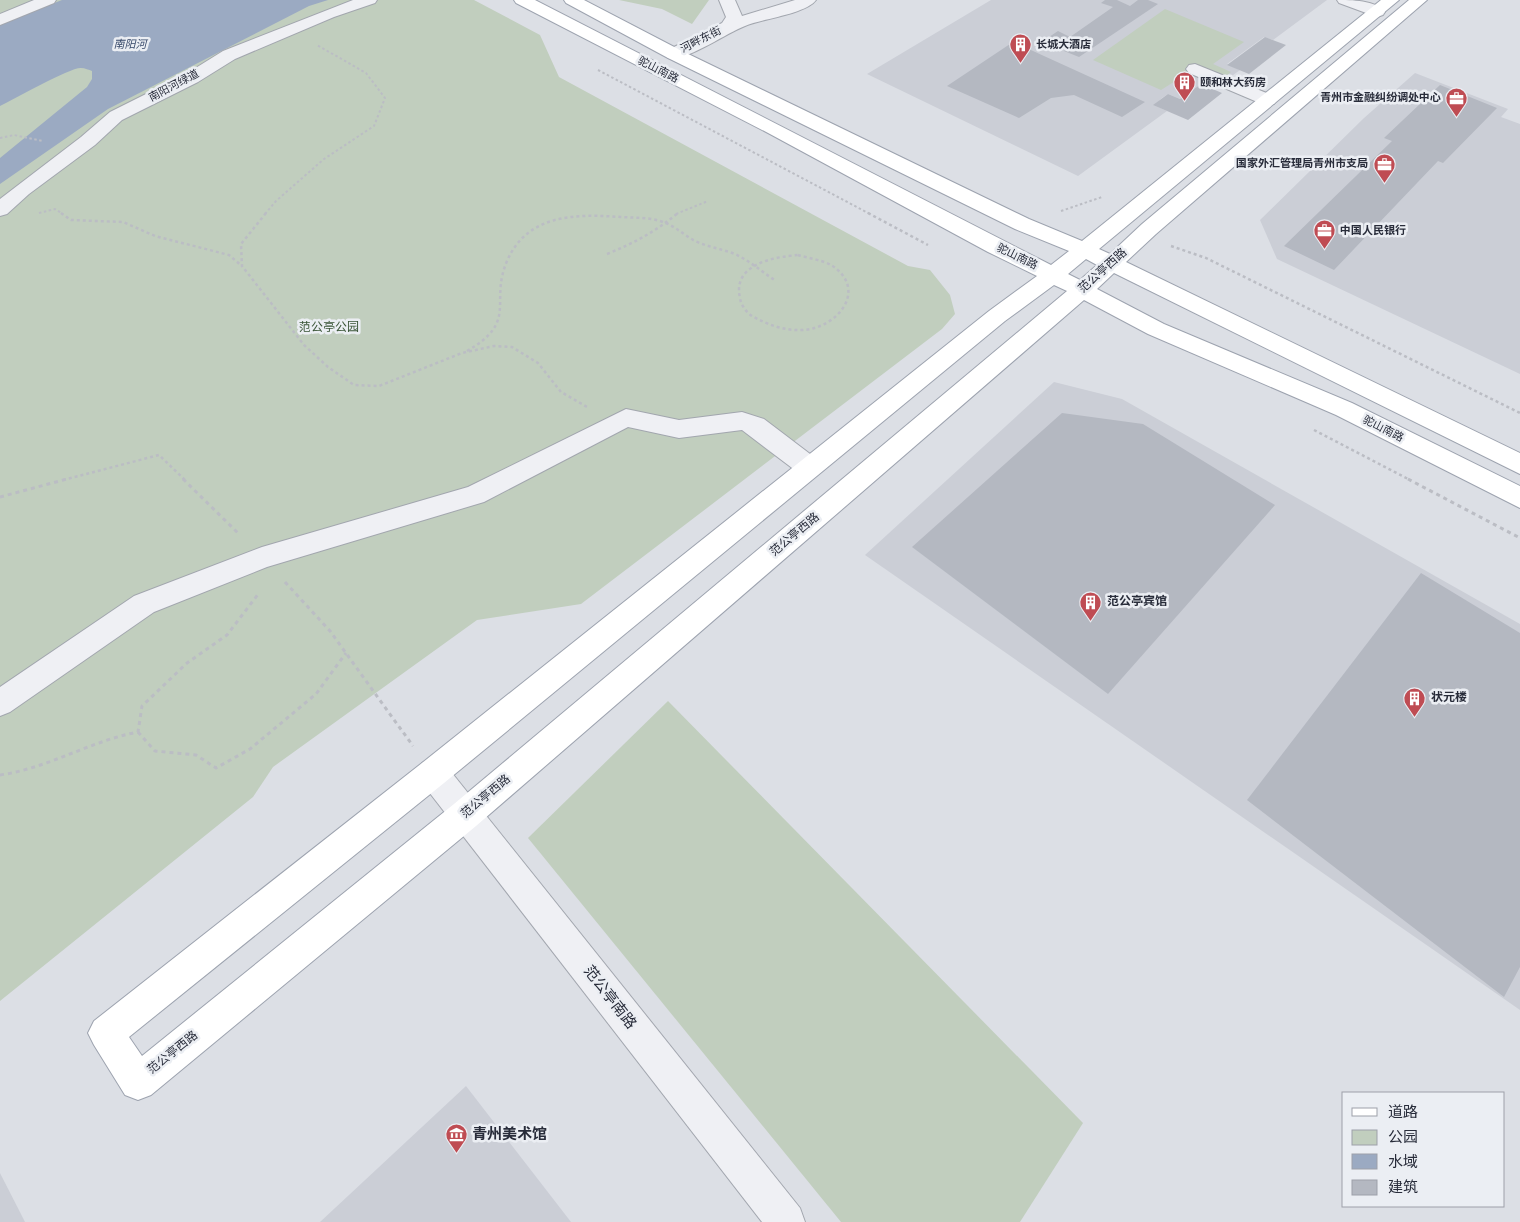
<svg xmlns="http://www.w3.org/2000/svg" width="1520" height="1222" viewBox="0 0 1520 1222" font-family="Overpass,'Noto Sans SC',sans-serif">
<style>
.built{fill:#cbced6}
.green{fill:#c1cebe}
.water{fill:#9baac2}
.building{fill:#b4b8c1}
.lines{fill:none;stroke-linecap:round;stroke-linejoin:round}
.minor-casing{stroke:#a2a6ae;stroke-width:2}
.major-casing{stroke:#9da3af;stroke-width:2}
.path-far2{stroke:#bbbdc4;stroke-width:2;stroke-dasharray:2.5 2.5;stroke-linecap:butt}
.path-far1{stroke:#bbbdc4;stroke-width:2.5;stroke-dasharray:3 3;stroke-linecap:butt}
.path{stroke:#bbbdc4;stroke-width:3;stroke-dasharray:4 4;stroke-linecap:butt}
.minor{fill:#eff0f4;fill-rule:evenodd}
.major{fill:#fff;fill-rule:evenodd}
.labels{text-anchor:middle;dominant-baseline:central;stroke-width:5;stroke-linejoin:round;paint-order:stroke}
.far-street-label{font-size:11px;fill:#282c3a;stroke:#ebeef3}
.far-water-label{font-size:11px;font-style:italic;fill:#364869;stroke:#ebeef3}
.far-poi-label{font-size:11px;font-weight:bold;fill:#282c3a;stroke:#ebeef3;text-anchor:start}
.street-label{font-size:12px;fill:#282c3a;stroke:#ebeef3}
.park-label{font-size:12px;fill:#395436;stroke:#ebeef3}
.poi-label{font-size:12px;font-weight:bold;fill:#282c3a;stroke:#ebeef3;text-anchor:start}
.near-street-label{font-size:15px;fill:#282c3a;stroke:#ebeef3}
.near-poi-label{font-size:15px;font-weight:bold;fill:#282c3a;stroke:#ebeef3;text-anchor:start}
</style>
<rect width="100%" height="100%" fill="#dcdfe5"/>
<g class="built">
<polygon points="991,0 1327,0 1273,40 1264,37 1227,64 1240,70 1214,89 1201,84 1180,99 1168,94 1162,98 1154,105 1167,111 1078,176 867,74"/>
<polygon points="1415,73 1508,109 1501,117 1520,124 1520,374 1277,259 1260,220 1364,118"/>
<polygon points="1054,382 1122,399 1520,624 1520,1010 865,555"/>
<polygon points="466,1086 571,1222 320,1222"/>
<polygon points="0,1173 25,1222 0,1222"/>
</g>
<g class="green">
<polygon points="0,0 474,0 540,35 559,77 908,266 930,270 950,295 955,314 942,329 581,604 477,620 273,767 253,797 0,1001"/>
<polygon points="619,0 709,0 692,24 662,9"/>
<polygon points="1165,9 1244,42 1213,64 1231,72 1215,84 1188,73 1161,90 1093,60"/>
<polygon points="668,701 1083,1123 1020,1222 841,1222 528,838"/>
</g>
<path class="water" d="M62,0H328L309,6L108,109L0,184V158L87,87L92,79V71C89,70 85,68 81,68C71,67 14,99 0,106V24Z"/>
<g class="building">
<polygon points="1105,0 1117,0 1130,6 1138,0 1148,0 1158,4 1079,57 1064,51 1073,45 1059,38 1056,40 1049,37 1058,31 1070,37 1113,7 1101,3"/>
<polygon points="1265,37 1286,45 1249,74 1227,65"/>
<polygon points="1013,42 1145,102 1122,117 1074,95 1051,98 1019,118 947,86"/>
<polygon points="1201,84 1222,93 1188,120 1153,105 1168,94 1180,99"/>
<polygon points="1440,85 1497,108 1443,163 1438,161 1334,270 1284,246 1392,141 1384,138"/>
<polygon points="1062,413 1143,424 1275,505 1108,694 912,547"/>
<polygon points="1421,573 1520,633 1520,967 1504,997 1247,800"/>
</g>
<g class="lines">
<defs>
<g id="minor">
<polygon points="34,0 56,0 54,3 0,25 0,14"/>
<polygon points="353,0 377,0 375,3 334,17 235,59 198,82 122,120 95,145 29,194 7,214 0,216 0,199 81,137 110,112 186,74 223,51"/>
<path d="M719,0H735L742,16L795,0H816C806,14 761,19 745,26C726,33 686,62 668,58L665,54L668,50L722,23L726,17Z"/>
<path d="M1337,0C1351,0 1376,0 1385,12L1383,15L1377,17L1339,3Z"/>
<polygon points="1195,64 1274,96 1277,100 1274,104 1262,104 1189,73 1186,69 1189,65"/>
<polygon points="626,409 679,420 742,412 764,419 818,460 821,467 818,474 809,477 800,474 742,430 679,438 628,427 484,502 267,567 154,612 10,712 0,716 0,687 134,596 262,547 468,487"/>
<polygon points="433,759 444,763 800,1208 805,1222 762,1222 422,783 418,773 422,763"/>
</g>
<path id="major" d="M514,0H535L1051,265L1069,251L1015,229L668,58L566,3L564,0H584L680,50L1029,219L1082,241L1381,0H1399L1099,249L1110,254L1142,224L1409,0H1427L1156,234L1126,262L1520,453V474L1114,273L1097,289L1164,324L1352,403L1520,486V508L1336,415L1148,334L1084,300L476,826L151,1095L138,1100L125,1095L94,1045L88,1033L94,1021L422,763L989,311L1037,276L988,252L770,134L516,3ZM1086,259L1097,265L1080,280L1068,274ZM1054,285L1067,291L454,804L142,1056L129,1037L444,783L1005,321Z"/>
</defs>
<use href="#minor" class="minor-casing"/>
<use href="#major" class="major-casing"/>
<g class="path-far2">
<polyline points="598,70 870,214"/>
<polyline points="0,138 14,135 43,141"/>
<polyline points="1061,211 1102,197"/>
<polyline points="39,213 55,209 63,214"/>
<polyline points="265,214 276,201 324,159 374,126 385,98 366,73 317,45"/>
<polyline points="676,214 708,201"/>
</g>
<g class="path-far1">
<polyline points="61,213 71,220 123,222 155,236 229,255 242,266"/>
<polyline points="266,213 241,244 242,266 304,345 328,367 354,385 379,386 462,353 494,346 512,347 538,363 561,392 587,407"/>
<polyline points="868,213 928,245"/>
<polyline points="1171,246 1206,258 1520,413"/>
<path d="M607,254C634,243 655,232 678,213"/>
<path d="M798,255C808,258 822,260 831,265C869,289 838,328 803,330C785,331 768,325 752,316C746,312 741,305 740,298C732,264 774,257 798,255Z"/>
<path d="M467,351C519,321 489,303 507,261C528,213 577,214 621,217C635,218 649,217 663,222C675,226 684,235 695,241C708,247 722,249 735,254C750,261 762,272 776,281"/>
<polyline points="1314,430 1410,480"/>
<polyline points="63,480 159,455 185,480"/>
</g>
<g class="path">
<polyline points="183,479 239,534"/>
<polyline points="1408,479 1520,538"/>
<polyline points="0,497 67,479"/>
<polyline points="285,582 330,631 413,746"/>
<polyline points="138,732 155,751 196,755 216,768 250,749 316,694 346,653"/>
<path d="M0,775C49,768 90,741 138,732L142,706L187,663L227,635L259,593"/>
</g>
<use href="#minor" class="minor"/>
<use href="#major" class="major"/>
</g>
<defs>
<symbol id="building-pin" viewBox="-11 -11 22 30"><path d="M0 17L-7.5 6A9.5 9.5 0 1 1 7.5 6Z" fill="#bf4c53" stroke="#ebeef3"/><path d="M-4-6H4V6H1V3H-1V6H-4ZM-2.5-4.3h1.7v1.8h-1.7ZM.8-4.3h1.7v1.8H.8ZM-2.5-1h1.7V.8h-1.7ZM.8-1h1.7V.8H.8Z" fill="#fff"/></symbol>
<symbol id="office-pin" viewBox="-11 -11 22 30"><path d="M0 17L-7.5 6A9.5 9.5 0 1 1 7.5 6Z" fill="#bf4c53" stroke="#ebeef3"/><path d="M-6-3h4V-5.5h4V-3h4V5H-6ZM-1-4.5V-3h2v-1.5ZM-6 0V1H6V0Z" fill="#fff"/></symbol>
<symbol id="museum-pin" viewBox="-11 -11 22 30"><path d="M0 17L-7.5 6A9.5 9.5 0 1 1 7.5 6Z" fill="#bf4c53" stroke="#ebeef3"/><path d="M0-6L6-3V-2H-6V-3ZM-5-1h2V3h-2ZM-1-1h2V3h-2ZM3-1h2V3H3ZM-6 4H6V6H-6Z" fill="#fff"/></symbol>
</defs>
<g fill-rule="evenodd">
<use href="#building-pin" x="1008" y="32" width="25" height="34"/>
<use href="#building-pin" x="1172" y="70" width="25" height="34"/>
<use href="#office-pin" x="1444" y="86" width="25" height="34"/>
<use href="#office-pin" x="1372" y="152" width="25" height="34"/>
<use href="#office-pin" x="1312" y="218" width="25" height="34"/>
<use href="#building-pin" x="1078" y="590" width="25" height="34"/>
<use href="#building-pin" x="1402" y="686" width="25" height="34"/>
<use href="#museum-pin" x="444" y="1122" width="25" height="34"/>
</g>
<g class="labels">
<g class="far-street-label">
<text transform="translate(701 40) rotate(-27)">河畔东街</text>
<text transform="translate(658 70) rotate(27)">驼山南路</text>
<text transform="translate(174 86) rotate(-28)">南阳河绿道</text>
<text transform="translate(1017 257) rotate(26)">驼山南路</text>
<text transform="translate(1383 429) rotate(27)">驼山南路</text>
</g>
<g class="far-water-label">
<text x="130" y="45">南阳河</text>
</g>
<g class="far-poi-label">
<text x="1036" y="45">长城大酒店</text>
<text x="1200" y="83">颐和林大药房</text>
<text x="1441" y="98" text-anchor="end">青州市金融纠纷调处中心</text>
<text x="1368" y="164" text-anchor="end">国家外汇管理局青州市支局</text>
<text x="1340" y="231">中国人民银行</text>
</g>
<g class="street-label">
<text transform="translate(1103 271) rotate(-42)">范公亭西路</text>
<text transform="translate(795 535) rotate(-40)">范公亭西路</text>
<text transform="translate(486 797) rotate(-40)">范公亭西路</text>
<text transform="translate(173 1053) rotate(-39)">范公亭西路</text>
</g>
<g class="park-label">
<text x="329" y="328">范公亭公园</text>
</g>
<g class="poi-label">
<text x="1107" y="602">范公亭宾馆</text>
<text x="1431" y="698">状元楼</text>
</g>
<g class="near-street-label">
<text transform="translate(609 998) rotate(52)">范公亭南路</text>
</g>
<g class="near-poi-label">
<text x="472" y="1135">青州美术馆</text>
</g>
</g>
<rect x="1342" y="1092" width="162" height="115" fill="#ebeef3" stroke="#9da0a9"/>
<rect x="1352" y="1108" width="25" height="8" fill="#ffffff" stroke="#9da0a9"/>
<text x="1388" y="1117" font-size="15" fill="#282c3a">道路</text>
<rect x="1352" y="1130" width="25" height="15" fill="#c1cebe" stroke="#9da0a9"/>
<text x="1388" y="1142" font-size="15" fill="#282c3a">公园</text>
<rect x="1352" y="1154" width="25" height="15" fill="#9baac2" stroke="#9da0a9"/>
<text x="1388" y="1167" font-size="15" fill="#282c3a">水域</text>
<rect x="1352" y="1180" width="25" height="15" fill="#b4b8c1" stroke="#9da0a9"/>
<text x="1388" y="1192" font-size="15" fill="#282c3a">建筑</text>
</svg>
